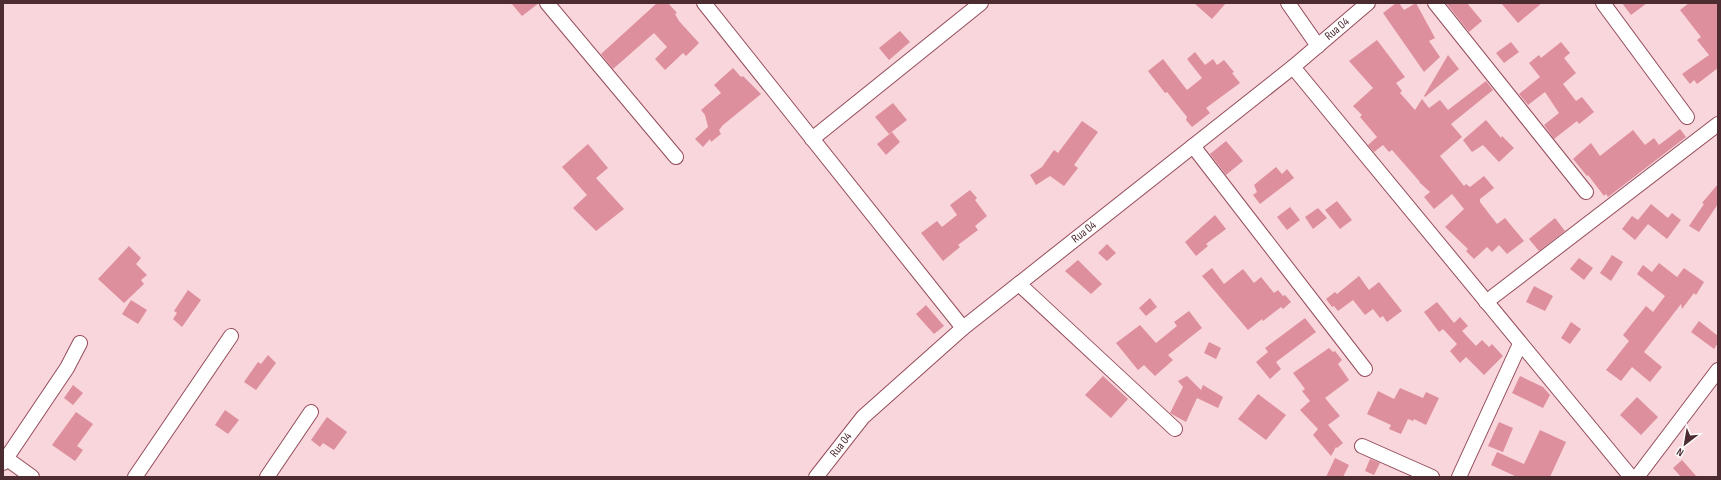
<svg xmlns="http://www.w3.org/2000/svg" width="1721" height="480" viewBox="0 0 1721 480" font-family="'Sofia Sans Condensed',sans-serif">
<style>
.building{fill:#de8f9d}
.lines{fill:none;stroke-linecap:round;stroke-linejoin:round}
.minor-casing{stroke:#944c5b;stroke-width:16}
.minor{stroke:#fff;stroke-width:14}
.labels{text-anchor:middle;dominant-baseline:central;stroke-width:3.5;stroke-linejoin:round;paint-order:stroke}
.street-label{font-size:12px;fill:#4c2b31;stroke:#fff}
</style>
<rect width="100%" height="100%" fill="#f9d6db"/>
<g class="building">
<polygon points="511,3 539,3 522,16"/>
<polygon points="657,3 668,3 677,13 675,14 679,21 699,43 686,56 683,53 665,70 655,59 667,47 654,33 613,69 601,54"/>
<polygon points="1194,3 1226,3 1212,19"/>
<polygon points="1396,3 1399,3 1404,10 1416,3 1435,38 1429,41 1440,57 1424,72 1383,13"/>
<polygon points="1446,3 1467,3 1482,21 1469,32"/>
<polygon points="1501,3 1542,3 1518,23"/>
<polygon points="1622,3 1647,3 1631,15"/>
<polygon points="1689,3 1718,3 1718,68 1697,84 1694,80 1690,84 1682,74 1709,55 1697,40 1701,37 1680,10"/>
<polygon points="900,31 910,42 889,60 879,48"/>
<polygon points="1377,40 1405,77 1396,83 1402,91 1400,93 1415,110 1422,99 1429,108 1440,100 1448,110 1486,81 1493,90 1451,124 1462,137 1440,156 1464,186 1466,184 1470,187 1484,176 1494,188 1480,199 1480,202 1497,224 1505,218 1524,241 1507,254 1499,245 1492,252 1487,247 1474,259 1466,251 1468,249 1445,227 1464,209 1452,194 1434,209 1424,197 1430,192 1419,182 1420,182 1392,150 1389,152 1383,145 1374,152 1368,145 1377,137 1360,117 1362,115 1353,106 1373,88 1349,61"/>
<polygon points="1511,42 1519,52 1504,63 1496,53"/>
<polygon points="1561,42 1570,53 1564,58 1576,73 1563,84 1576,101 1582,97 1594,112 1579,124 1577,121 1554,139 1544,125 1559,113 1545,92 1528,105 1519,94 1540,77 1529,63 1539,55 1541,58"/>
<polygon points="1195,52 1205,65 1213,59 1217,65 1224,60 1234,72 1232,73 1240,83 1206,108 1210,113 1192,127 1186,120 1187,117 1167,92 1165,93 1148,71 1163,59 1187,90 1202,78 1187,59"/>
<polygon points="1448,55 1459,69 1425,97 1424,96"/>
<polygon points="733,68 741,77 743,76 761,94 723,125 719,130 721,134 711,142 710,139 703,147 695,139 708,127 705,115 701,110 721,93 714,85"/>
<polygon points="893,103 907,120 889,134 875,117"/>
<polygon points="1486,120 1501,138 1502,136 1514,148 1499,162 1483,145 1472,152 1463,140"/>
<polygon points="1082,121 1098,132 1074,165 1078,168 1064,186 1050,176 1036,185 1030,175 1042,167 1054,150 1058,153"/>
<polygon points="1680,129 1686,137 1608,197 1606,194 1604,196 1588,175 1587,176 1573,159 1591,143 1600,156 1633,130 1645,145 1654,138 1659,145"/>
<polygon points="892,132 900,142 886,155 877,144"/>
<polygon points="1226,141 1243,161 1226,175 1210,154"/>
<polygon points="588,144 608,168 596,178 624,209 596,231 573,208 587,195 562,167"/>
<polygon points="1276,167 1282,174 1287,169 1294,178 1260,204 1253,195 1257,192 1254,185"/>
<polygon points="1718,184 1718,204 1699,232 1689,226 1704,204 1702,203"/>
<polygon points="970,190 977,198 975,200 987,216 975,226 978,230 958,245 960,247 943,261 921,233 937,221 942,227 957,215 950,205"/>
<polygon points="1337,201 1352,220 1340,229 1325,210"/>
<polygon points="1651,204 1668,218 1672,213 1681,220 1667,239 1648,224 1635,240 1622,229 1632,216 1638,220"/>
<polygon points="1290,207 1300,220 1287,230 1277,217"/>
<polygon points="1318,208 1327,218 1313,229 1305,217"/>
<polygon points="1215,215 1226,229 1206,244 1208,246 1196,256 1185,242"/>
<polygon points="1555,218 1565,231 1539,251 1529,239"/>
<polygon points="1107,244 1116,253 1107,261 1098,253"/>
<polygon points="129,246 141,258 136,264 147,275 141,280 144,284 124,303 98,279"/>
<polygon points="1612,255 1623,262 1611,281 1600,273"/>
<polygon points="1579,258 1593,268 1584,280 1570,269"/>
<polygon points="1078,260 1102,284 1091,294 1065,271"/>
<polygon points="1659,263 1677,277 1684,268 1704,282 1696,295 1694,293 1682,309 1681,304 1644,352 1662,367 1650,382 1632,367 1621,381 1606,370 1629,341 1623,335 1646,306 1653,312 1665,296 1637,274 1643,265 1652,272"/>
<polygon points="1212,268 1224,284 1243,269 1254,283 1261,277 1274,293 1278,290 1283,296 1285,295 1291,302 1283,309 1281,307 1263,321 1262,319 1248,330 1202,276"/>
<polygon points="1359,276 1369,290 1379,282 1402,311 1387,322 1383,316 1380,318 1373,309 1365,315 1353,300 1338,311 1334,306 1332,307 1326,299 1335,292 1337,294"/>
<polygon points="1534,286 1553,296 1545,311 1526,302"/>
<polygon points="188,290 201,300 182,327 173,319 177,313 174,311"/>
<polygon points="1150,298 1157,307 1146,316 1139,308"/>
<polygon points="131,300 147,310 138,324 122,314"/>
<polygon points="1437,302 1454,323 1460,317 1468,326 1462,331 1476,346 1482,340 1489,347 1492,344 1503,356 1484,375 1466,357 1460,363 1450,351 1457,344 1443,329 1439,332 1424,312"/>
<polygon points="926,305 944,326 934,334 916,314"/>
<polygon points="1189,311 1202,328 1168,355 1173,360 1155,376 1144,365 1138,370 1116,343 1140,325 1156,343 1177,326 1174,322"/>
<polygon points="1305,318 1316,332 1276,362 1281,369 1270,379 1256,362 1268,352 1265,348"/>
<polygon points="1699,321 1718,336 1718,343 1714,349 1691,332"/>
<polygon points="1571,322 1581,329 1570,344 1561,338"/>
<polygon points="1209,342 1221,348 1216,359 1204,353"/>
<polygon points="1329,348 1333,352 1335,351 1342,360 1338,364 1349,380 1325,398 1340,416 1328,425 1343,443 1337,448 1336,447 1331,456 1313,435 1318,429 1300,410 1310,401 1302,391 1305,389 1293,373"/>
<polygon points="268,355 276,363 256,390 244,382 258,362 261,364"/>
<polygon points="1103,376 1128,399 1111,418 1085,395"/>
<polygon points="1187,376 1201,390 1203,385 1223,397 1218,408 1197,398 1186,422 1170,413 1183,387 1178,381"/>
<polygon points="1520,376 1543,387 1550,395 1543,408 1512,393"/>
<polygon points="73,385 83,393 73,405 64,398"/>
<polygon points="1400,388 1423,398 1426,392 1439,398 1426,425 1414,419 1413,421 1408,419 1401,434 1389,429 1391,425 1367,414 1378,391 1394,399"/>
<polygon points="1258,394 1286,415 1266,440 1238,419"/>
<polygon points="1637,397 1658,417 1641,435 1620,415"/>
<polygon points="225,410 239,420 228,434 215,425"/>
<polygon points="76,412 93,424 77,446 83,450 75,461 52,445"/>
<polygon points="327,417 347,432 334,450 323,443 320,447 311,440"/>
<polygon points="1499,422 1513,428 1503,452 1488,446"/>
<polygon points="1540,430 1566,442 1550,477 1517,477 1491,465 1497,452 1524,464"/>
<polygon points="1335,458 1349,465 1343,477 1326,477"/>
<polygon points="1370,459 1380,463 1374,475 1365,471"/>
<polygon points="1682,460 1697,477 1681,477 1673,468"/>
</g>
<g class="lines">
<defs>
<g id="minor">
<polyline points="547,3 676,157"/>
<polyline points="704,3 963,328"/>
<polyline points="1288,3 1318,46"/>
<polyline points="1435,3 1586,192"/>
<polyline points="1603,3 1687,117"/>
<polyline points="1293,67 1631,477"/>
<polyline points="812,139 981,3"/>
<polyline points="1193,146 1365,369"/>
<polyline points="1019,284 1175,429"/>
<polyline points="1486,302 1718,124"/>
<polyline points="1362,446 1432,477"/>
<polyline points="3,456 32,477"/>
<polyline points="3,463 67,368 80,343"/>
<polyline points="135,477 231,336"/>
<polyline points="267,477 311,412"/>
<polyline points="816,477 863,417 963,328 1293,67 1368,3"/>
<polyline points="1459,477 1520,344"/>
<polyline points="1637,477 1718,370"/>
</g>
</defs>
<use href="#minor" class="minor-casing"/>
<use href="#minor" class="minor"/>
</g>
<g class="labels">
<g class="street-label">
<text transform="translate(1337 29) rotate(-40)">Rua 04</text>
<text transform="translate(1084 232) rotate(-38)">Rua 04</text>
<text transform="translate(841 445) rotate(-52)">Rua 04</text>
</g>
</g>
<rect width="1721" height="480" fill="none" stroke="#4c2b31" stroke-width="8"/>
<g transform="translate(1685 444) rotate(211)" stroke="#ffffff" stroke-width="3" paint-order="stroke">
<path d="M0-3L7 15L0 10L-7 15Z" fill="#4c2b31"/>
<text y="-6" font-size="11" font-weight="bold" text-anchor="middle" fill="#4c2b31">N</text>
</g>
</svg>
